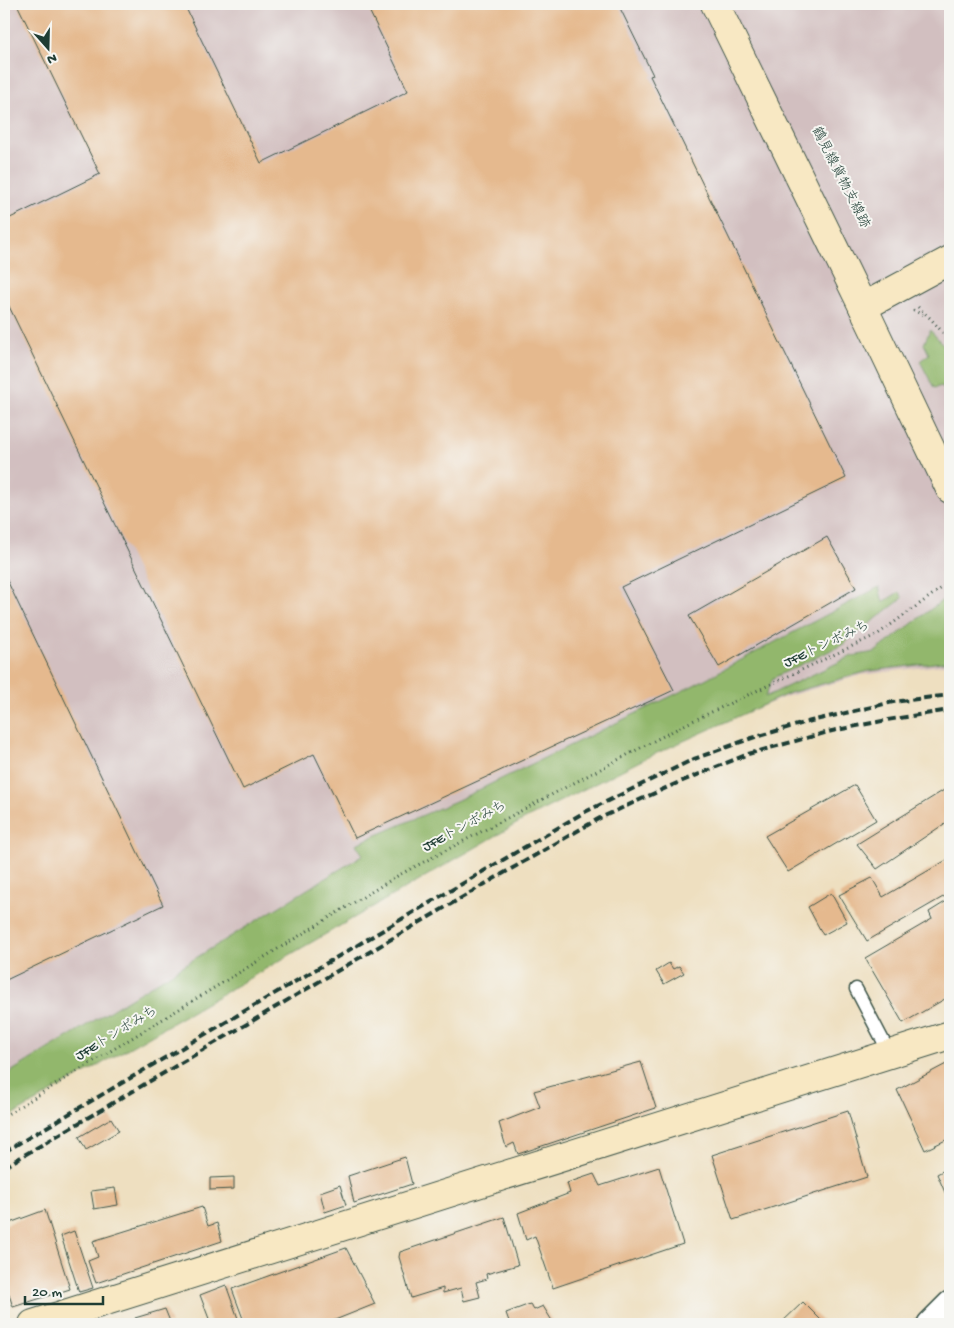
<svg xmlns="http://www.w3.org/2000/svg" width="954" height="1328" viewBox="0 0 954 1328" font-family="'Gochi Hand','Klee One',sans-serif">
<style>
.industrial{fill:#d2bfc0}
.forest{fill:#92b76c;stroke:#587a50}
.building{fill:#e5b98e}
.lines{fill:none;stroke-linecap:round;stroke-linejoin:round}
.lane-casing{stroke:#3e5549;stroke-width:15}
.street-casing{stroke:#3e5549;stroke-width:28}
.secondary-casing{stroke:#3e5549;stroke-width:30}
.path{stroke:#3e5549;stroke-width:3;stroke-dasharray:1 4;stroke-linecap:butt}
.lane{stroke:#fff;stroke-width:12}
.street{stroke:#fff;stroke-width:25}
.secondary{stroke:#f8e8c3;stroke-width:28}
.rail{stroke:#1f3d34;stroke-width:4;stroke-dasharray:8 4;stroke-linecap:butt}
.labels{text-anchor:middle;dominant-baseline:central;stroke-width:4;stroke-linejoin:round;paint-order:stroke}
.street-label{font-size:14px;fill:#1f3d34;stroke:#f6f6f2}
</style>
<rect width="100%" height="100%" fill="#f6f6f2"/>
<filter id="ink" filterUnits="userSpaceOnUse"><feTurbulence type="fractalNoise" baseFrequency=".02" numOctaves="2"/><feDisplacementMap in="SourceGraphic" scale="10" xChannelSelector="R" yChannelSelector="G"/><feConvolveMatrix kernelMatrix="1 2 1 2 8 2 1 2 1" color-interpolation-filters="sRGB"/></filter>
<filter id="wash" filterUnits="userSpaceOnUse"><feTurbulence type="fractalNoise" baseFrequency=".0096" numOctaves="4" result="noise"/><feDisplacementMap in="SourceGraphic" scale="20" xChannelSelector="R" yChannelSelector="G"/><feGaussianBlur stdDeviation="1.12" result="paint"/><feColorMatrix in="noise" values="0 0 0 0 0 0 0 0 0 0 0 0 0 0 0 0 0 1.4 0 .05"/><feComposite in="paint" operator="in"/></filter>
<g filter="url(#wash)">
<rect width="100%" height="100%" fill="#eedfc0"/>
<polygon class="industrial" points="4,4 950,4 950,664 862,675 785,697 544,796 4,1092"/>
<g class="forest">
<polygon points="930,330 950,352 950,402 942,386 934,388 920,361 929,354 924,344"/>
<polygon points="879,587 883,602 899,592 903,598 842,645 773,678 765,697 852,656 875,652 948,596 950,601 950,661 869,671 790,693 646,758 525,819 4,1120 4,1076 363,855 356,844 458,800 692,686"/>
</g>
<g id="blocks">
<g class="building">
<polygon points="17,4 184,4 261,163 408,91 366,4 618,4 653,75 650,76 846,478 621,587 674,690 355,838 314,754 243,789 4,296 4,221 100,174"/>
<polygon points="827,537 856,588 719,667 689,616"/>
<polygon points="4,574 163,905 4,981"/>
<polygon points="855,785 876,820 788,872 765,836"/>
<polygon points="949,787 950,820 877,869 857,844"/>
<polygon points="950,858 950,893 867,941 839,895 872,878 883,897"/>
<polygon points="831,893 847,922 823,935 808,907"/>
<polygon points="950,899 950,996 903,1023 865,958 932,919 929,912"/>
<polygon points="669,963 673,969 679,966 684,973 664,984 656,971"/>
<polygon points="641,1062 656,1108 518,1154 514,1143 506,1147 499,1123 540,1107 534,1091"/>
<polygon points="950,1062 950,1138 925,1150 897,1090"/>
<polygon points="848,1111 867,1177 733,1220 712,1155"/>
<polygon points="111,1118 119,1131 86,1150 79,1137"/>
<polygon points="405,1157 412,1184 354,1203 348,1176"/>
<polygon points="659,1167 683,1244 553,1288 535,1236 526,1240 518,1213 570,1193 567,1183 594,1174 600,1186"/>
<polygon points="950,1167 950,1204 937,1174"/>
<polygon points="234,1177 234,1189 210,1190 210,1178"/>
<polygon points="340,1185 346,1205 325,1212 320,1192"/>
<polygon points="115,1188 118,1205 94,1209 91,1191"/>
<polygon points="202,1207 208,1226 217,1223 222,1241 96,1283 88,1261 98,1257 93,1241"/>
<polygon points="45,1210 70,1289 13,1307 4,1279 4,1225"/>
<polygon points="504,1217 518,1265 486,1274 487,1279 476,1282 480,1297 464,1301 461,1288 443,1293 443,1288 411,1298 399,1257 400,1252"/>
<polygon points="74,1231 93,1288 79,1292 61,1236"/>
<polygon points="346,1248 375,1304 325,1324 245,1324 232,1289"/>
<polygon points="226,1285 240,1324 211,1324 200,1295"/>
<polygon points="803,1302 825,1324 780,1324"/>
<polygon points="530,1304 534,1310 543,1306 554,1324 510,1324 506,1313"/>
<polygon points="165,1309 171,1324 137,1324 135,1318"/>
</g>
</g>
</g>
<g filter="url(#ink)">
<use href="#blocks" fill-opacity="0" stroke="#3e5549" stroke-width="1"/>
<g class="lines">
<defs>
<polyline id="lane" points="856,989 890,1054"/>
<polyline id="street" points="930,1324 950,1304"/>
<g id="secondary">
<polyline points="715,4 863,307 950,489"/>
<polyline points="863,307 950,260"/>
<polyline points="33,1324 950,1035"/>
</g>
</defs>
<use href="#lane" class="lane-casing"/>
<use href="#street" class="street-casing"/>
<use href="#secondary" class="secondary-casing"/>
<g class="path">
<polyline points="918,307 931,319 950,341"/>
<polyline points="913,310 925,316"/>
<polyline points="4,1116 399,875 686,724 878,634 950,582"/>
</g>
<use href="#lane" class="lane"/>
<use href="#street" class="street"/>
<use href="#secondary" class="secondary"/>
<g class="rail">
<polyline points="4,1152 583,813 694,759 752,738 811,721 893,702 950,695"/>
<polyline points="4,1167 485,884 600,818 668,787 748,754 832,731 887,720 950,710"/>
</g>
</g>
</g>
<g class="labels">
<g class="street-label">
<text transform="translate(840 178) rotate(63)">鶴見線貨物支線跡</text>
<text transform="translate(827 645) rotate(-25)">JFEトンボみち</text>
<text transform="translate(465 827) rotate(-28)">JFEトンボみち</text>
<text transform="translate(117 1034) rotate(-31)">JFEトンボみち</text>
</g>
</g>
<rect width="954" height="1328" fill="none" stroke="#f6f6f2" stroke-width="20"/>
<g transform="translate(48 48) rotate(160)" stroke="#f6f6f2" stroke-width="4" paint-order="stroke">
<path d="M0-4L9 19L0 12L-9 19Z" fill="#1f3d34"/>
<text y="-8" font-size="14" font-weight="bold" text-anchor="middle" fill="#1f3d34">N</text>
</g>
<path d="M25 1296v8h78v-8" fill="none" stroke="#1f3d34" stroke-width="2.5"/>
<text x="32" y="1296" font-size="15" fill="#1f3d34" stroke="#f6f6f2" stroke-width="4" paint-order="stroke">20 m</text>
</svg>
